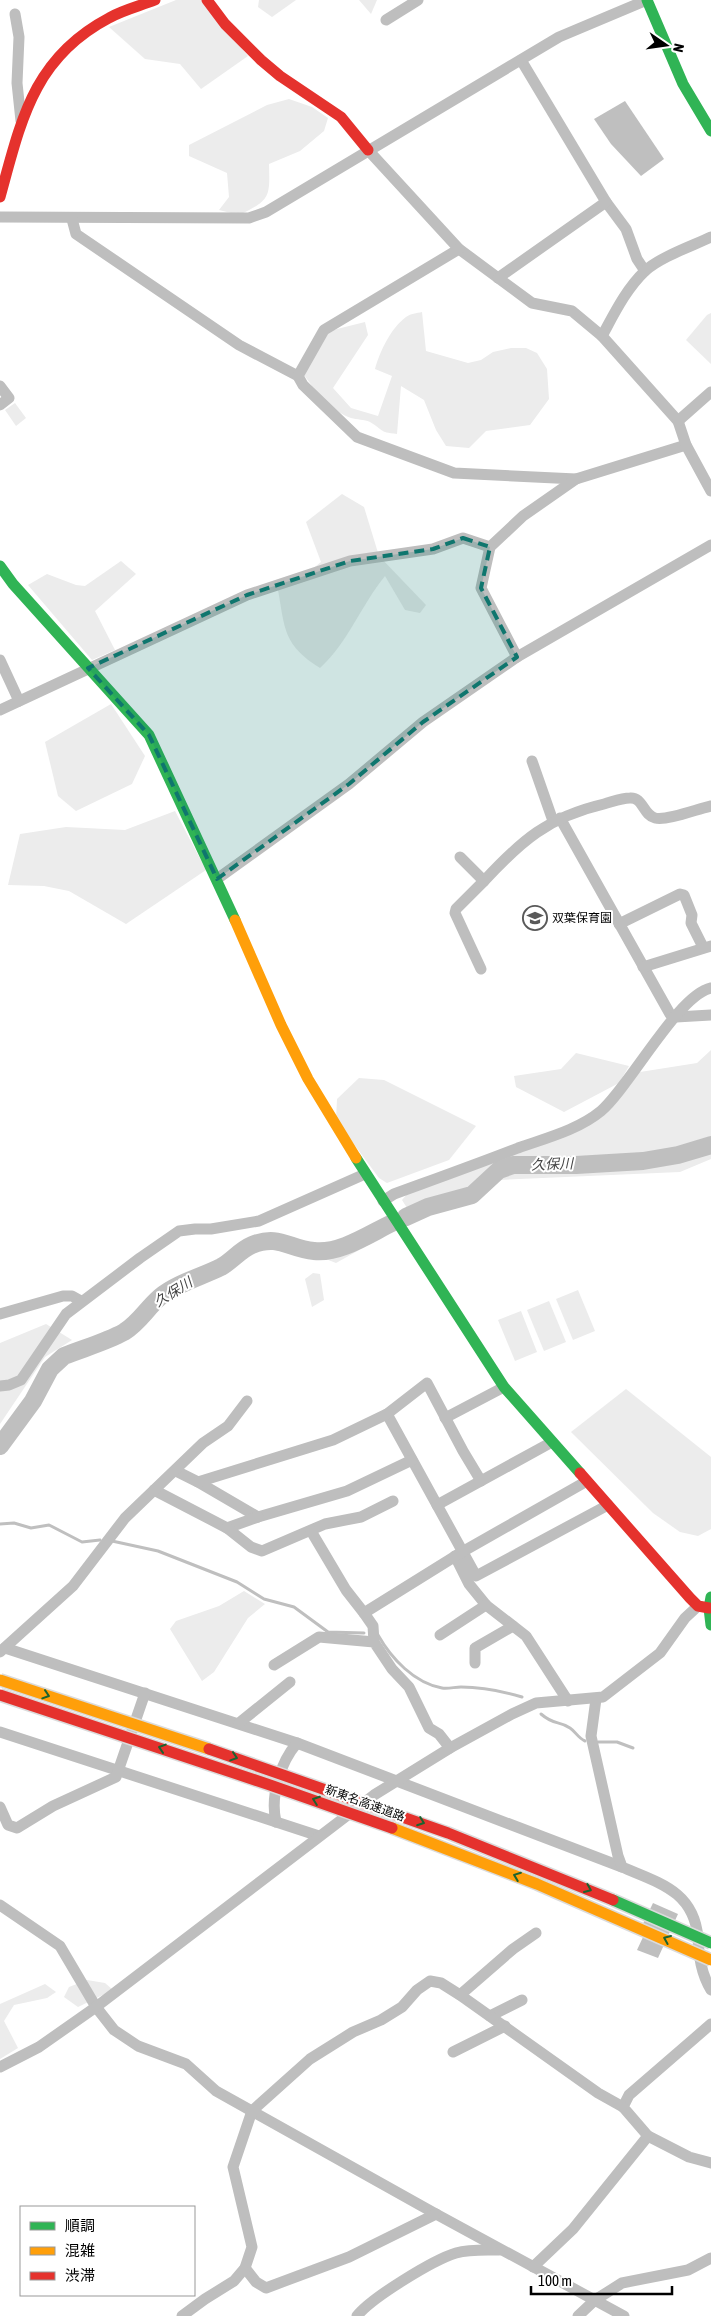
<svg xmlns="http://www.w3.org/2000/svg" width="711" height="2316" viewBox="0 0 711 2316" font-family="'Asap Condensed','Noto Sans JP',sans-serif">
<style>
.green{fill:#ececec}
.water{fill:#bfbfbf}
.lines{fill:none;stroke-linecap:round;stroke-linejoin:round}
.stream{stroke:#bfbfbf;stroke-width:3}
.river{stroke:#bfbfbf;stroke-width:18}
.street{stroke:#bebebe;stroke-width:11}
.fast{stroke:#30b455;stroke-width:11}
.slow{stroke:#ff9f0a;stroke-width:11}
.jam{stroke:#e5322d;stroke-width:11}
.fast-bridge-casing{stroke:#dbdbdb;stroke-width:14;stroke-linecap:butt}
.slow-bridge-casing{stroke:#dbdbdb;stroke-width:14;stroke-linecap:butt}
.jam-bridge-casing{stroke:#dbdbdb;stroke-width:14;stroke-linecap:butt}
.fast-bridge{stroke:#30b455;stroke-width:11}
.slow-bridge{stroke:#ff9f0a;stroke-width:11}
.jam-bridge{stroke:#e5322d;stroke-width:11}
.oneway{stroke:#1a632f}
.marked{fill:#0f766e;fill-opacity:0.2;stroke:#0f766e;stroke-width:4;stroke-dasharray:10 6;stroke-linejoin:round}
.labels{text-anchor:middle;dominant-baseline:central;stroke-width:4;stroke-linejoin:round;paint-order:stroke}
.poi-label{font-size:12px;fill:#000;stroke:#fff;text-anchor:start}
.street-label{font-size:12px;fill:#000;stroke:#fff}
.water-label{font-size:14px;font-style:italic;fill:#444;stroke:#fff}
</style>
<rect width="100%" height="100%" fill="#fff"/>
<g class="green">
<polygon points="176,0 202,0 248,56 201,89 180,64 145,59 109,27"/>
<polygon points="259,0 296,0 272,17 258,7"/>
<polygon points="359,0 377,0 371,14"/>
<path d="M289,99L312,107L328,118L324,131L300,151L269,164C270,198 270,200 239,215L219,210L229,197L227,173L189,156V145L267,105Z"/>
<path d="M422,312L426,351L468,363L481,360L493,352L511,348H526L537,353L547,369L549,399L530,425L486,431L469,448L446,446L436,430L424,400L401,386L397,434C378,432 384,430 370,422C364,419 357,420 351,418C334,413 312,388 303,373L329,331L365,322L368,335L333,388L351,408L378,416L392,376L375,369C380,351 391,328 406,317C410,314 417,313 422,312Z"/>
<polygon points="711,313 711,364 686,340 707,315"/>
<polygon points="15,403 26,418 16,426 5,410"/>
<path d="M342,494L364,507L379,556L426,605L420,613L405,610L385,576C362,604 347,644 320,668C283,645 285,629 278,590L304,576L321,562L306,522Z"/>
<polygon points="121,561 136,574 95,611 115,650 92,660 28,585 47,574 76,585 85,586"/>
<polygon points="111,704 145,756 132,784 76,811 58,796 45,742"/>
<polygon points="175,811 206,870 126,924 69,891 44,886 8,885 20,834 66,827 125,830"/>
<polygon points="711,1050 711,1159 680,1172 498,1180 472,1199 414,1219 402,1200 408,1193 571,1134 640,1072 697,1063"/>
<polygon points="576,1053 629,1066 619,1083 564,1112 516,1087 514,1076 561,1069"/>
<polygon points="359,1078 384,1080 476,1126 449,1160 387,1183 379,1178 336,1120 337,1099"/>
<polygon points="389,1222 395,1230 336,1263 318,1256"/>
<polygon points="313,1273 320,1274 324,1300 312,1307 305,1279"/>
<polygon points="578,1290 595,1331 573,1340 556,1299"/>
<polygon points="549,1301 566,1342 544,1351 527,1310"/>
<polygon points="521,1311 537,1352 515,1361 498,1320"/>
<polygon points="46,1324 72,1340 45,1357 0,1424 0,1343"/>
<polygon points="626,1389 711,1457 711,1529 698,1536 680,1532 653,1513 571,1432"/>
<polygon points="244,1591 265,1604 248,1618 214,1672 202,1681 170,1629 176,1621 219,1606"/>
<polygon points="87,1980 105,1983 113,1990 78,2007 64,1997 69,1987"/>
<polygon points="45,1984 56,1992 47,1998 14,2005 4,2021 18,2048 0,2059 0,2004"/>
</g>
<g class="water">
<polygon points="625,101 664,159 641,176 611,144 594,119"/>
<polygon points="653,1903 678,1914 658,1958 637,1950 644,1935 639,1932"/>
</g>
<g class="lines">
<g class="stream">
<polyline points="0,1524 14,1523 31,1528 49,1525 82,1542 100,1540"/>
<polyline points="112,1541 158,1551 237,1582 264,1599 294,1607 328,1632 364,1633"/>
<path d="M378,1635C391,1658 414,1683 442,1688C448,1689 455,1687 461,1687C482,1687 502,1691 522,1697"/>
<path d="M541,1714C555,1726 558,1720 570,1728C576,1732 578,1738 585,1741"/>
<polyline points="598,1742 617,1742 633,1748"/>
</g>
<g class="river">
<polyline points="406,1217 428,1207 472,1195 499,1170 513,1165 576,1165 643,1161 678,1155 711,1145"/>
<path d="M0,1446L33,1401L50,1369L64,1356C84,1348 106,1342 124,1332C139,1323 147,1308 160,1297C177,1283 201,1277 221,1267C232,1261 240,1250 252,1245C279,1234 289,1249 314,1251C340,1254 369,1234 392,1223"/>
</g>
<g class="street">
<polyline points="15,14 19,37 17,83 21,121"/>
<polyline points="386,20 418,0"/>
<polyline points="521,60 606,202 626,229 637,259 645,271"/>
<polyline points="368,150 459,249 532,303 572,311 602,336"/>
<polyline points="0,217 249,218 266,212 559,37 647,0"/>
<polyline points="72,219 76,234 239,345 298,376 303,385 357,437 454,473 576,479 686,445"/>
<path d="M711,237C692,246 660,257 645,271C626,289 614,314 602,336L678,421L686,445L711,491"/>
<polyline points="498,278 606,202"/>
<polyline points="298,376 324,330 459,249"/>
<polyline points="0,386 9,398 0,405"/>
<polyline points="678,421 711,392"/>
<polyline points="490,547 481,588 517,657"/>
<polyline points="0,660 19,701"/>
<polyline points="0,710 247,595 350,561 433,549 463,538 490,547 523,516 576,479"/>
<polyline points="532,761 553,821"/>
<polyline points="560,818 670,1014 676,1017 711,1015"/>
<path d="M460,857L484,881C521,841 548,817 604,804C612,802 621,798 630,798C643,797 643,815 655,818C667,821 697,809 711,806"/>
<polyline points="217,879 349,784 423,722 517,657 711,545"/>
<polyline points="619,924 680,894 684,895 692,915 691,923 703,947"/>
<polyline points="643,967 711,946"/>
<polyline points="481,969 455,913 456,909 484,881"/>
<path d="M383,1201L394,1194C435,1179 477,1164 518,1148C546,1138 578,1130 601,1111C630,1086 678,995 711,988"/>
<polyline points="0,1314 63,1296 72,1296 81,1301"/>
<polyline points="0,1386 9,1385 21,1380 66,1314 140,1258 179,1231 195,1229 211,1229 259,1221 365,1174"/>
<polyline points="387,1414 476,1576 608,1505"/>
<polyline points="445,1418 504,1387"/>
<polyline points="176,1471 198,1482 258,1517 347,1491 412,1460"/>
<polyline points="198,1482 333,1440 387,1414 427,1383 463,1451 481,1481"/>
<polyline points="154,1490 227,1528 258,1517"/>
<polyline points="437,1505 552,1442"/>
<polyline points="227,1528 251,1547 262,1551 325,1524 361,1517 393,1501"/>
<polyline points="311,1531 346,1590 364,1613"/>
<polyline points="455,1556 469,1584 486,1605 526,1636 568,1701"/>
<polyline points="440,1635 486,1605"/>
<polyline points="374,1642 373,1626 364,1613 462,1552 587,1481"/>
<polyline points="5,1648 297,1743 622,1867"/>
<polyline points="0,1652 73,1586 125,1518 203,1443 228,1426 247,1401"/>
<polyline points="475,1663 475,1648 513,1626"/>
<polyline points="274,1665 319,1637 374,1642 392,1669 409,1687 429,1728 439,1734 450,1748"/>
<path d="M596,1699L591,1736L618,1856L622,1867C659,1883 694,1891 698,1938C699,1957 701,1973 711,1990"/>
<polyline points="239,1723 290,1682"/>
<polyline points="0,1732 319,1836"/>
<polyline points="0,1807 8,1825 17,1828 53,1806 116,1777 145,1693"/>
<path d="M276,1822C270,1796 280,1763 297,1743"/>
<polyline points="0,1905 60,1946 96,2007 114,2030 138,2046 186,2064 216,2091 436,2214 624,2316"/>
<polyline points="460,1995 513,1949 536,1933"/>
<polyline points="490,2016 522,2000"/>
<polyline points="453,2052 505,2026"/>
<polyline points="0,2067 39,2047 96,2007 374,1795 450,1748 512,1714 536,1703 603,1697 660,1653 685,1618 698,1606"/>
<polyline points="648,2136 689,2157 711,2163"/>
<polyline points="533,2267 573,2229 648,2136 623,2107 629,2095 711,2024"/>
<polyline points="245,2268 256,2282 266,2288 349,2257 436,2214"/>
<polyline points="182,2316 205,2299 234,2281 245,2268 252,2247 233,2167 252,2111 310,2059 353,2032 381,2020 402,2007 417,1990 430,1981 441,1983 460,1995 598,2093 623,2107"/>
<path d="M357,2316C371,2298 433,2260 456,2253C470,2249 485,2250 499,2250"/>
<polyline points="578,2316 595,2300 622,2283 688,2270 711,2258"/>
</g>
<g class="fast">
<polyline points="647,0 683,84 711,131"/>
<polyline points="0,566 13,584 149,735 235,920"/>
<polyline points="356,1158 504,1387 580,1473"/>
<polyline points="711,1597 709,1608 711,1625"/>
</g>
<polyline class="slow" points="235,920 281,1025 308,1079 356,1158"/>
<g class="jam">
<polyline points="207,0 225,24 261,60 280,76 341,117 368,150"/>
<path d="M0,197C21,121 33,58 109,18C123,10 140,6 155,0"/>
<polyline points="580,1473 690,1598 698,1606 709,1608"/>
</g>
<defs>
<polyline id="fast-bridge" points="613,1900 711,1943"/>
<g id="slow-bridge">
<polyline points="0,1680 209,1749"/>
<polyline points="392,1828 537,1884 711,1960"/>
</g>
<g id="jam-bridge">
<polyline points="0,1695 270,1785 392,1828"/>
<polyline points="209,1749 448,1833 613,1900"/>
</g>
</defs>
<use href="#fast-bridge" class="fast-bridge-casing"/>
<use href="#slow-bridge" class="slow-bridge-casing"/>
<use href="#jam-bridge" class="jam-bridge-casing"/>
<use href="#fast-bridge" class="fast-bridge"/>
<use href="#slow-bridge" class="slow-bridge"/>
<use href="#jam-bridge" class="jam-bridge"/>
</g>
<defs><path id="oneway-chevron" d="M-2-3.5L2.5 0L-2 3.5" fill="none" stroke-width="1.6" stroke-linecap="round" stroke-linejoin="round" transform="scale(1.25)"/></defs>
<g class="oneway">
<use href="#oneway-chevron" transform="translate(46 1695) rotate(18)"/>
<use href="#oneway-chevron" transform="translate(162 1748) rotate(-162)"/>
<use href="#oneway-chevron" transform="translate(234 1757) rotate(18)"/>
<use href="#oneway-chevron" transform="translate(316 1800) rotate(-160)"/>
<use href="#oneway-chevron" transform="translate(421 1822) rotate(20)"/>
<use href="#oneway-chevron" transform="translate(517 1876) rotate(-159)"/>
<use href="#oneway-chevron" transform="translate(588 1889) rotate(23)"/>
<use href="#oneway-chevron" transform="translate(667 1939) rotate(-157)"/>
</g>
<path class="marked" d="M463,538L490,547L481,588L517,657L423,722L349,784L217,879L149,735L88,668L247,595L350,561L433,549Z"/>
<defs>
<symbol id="school-ring" viewBox="-11 -11 22 22"><circle r="9.5" fill="#fff" stroke="#595959" stroke-width="1.5"/><path d="M0-5L7-2L0 1L-7-2ZM-4 1L0 2.5L4 1V4Q0 6-4 4Z" fill="#595959"/></symbol>
</defs>
<g fill-rule="evenodd">
<use href="#school-ring" x="521" y="904" width="28" height="28"/>
</g>
<g class="labels">
<g class="poi-label">
<text x="552" y="918">双葉保育園</text>
</g>
<g class="street-label">
<text transform="translate(365 1803) rotate(20)">新東名高速道路</text>
</g>
<g class="water-label">
<text transform="translate(552 1164) rotate(-2)">久保川</text>
<text transform="translate(173 1292) rotate(-32)">久保川</text>
</g>
</g>
<rect x="20" y="2206" width="175" height="90" fill="#ffffff" stroke="#999999"/>
<rect x="30" y="2222" width="25" height="8" fill="#30b455" stroke="#999999"/>
<text x="65" y="2231" font-size="15" fill="#000000">順調</text>
<rect x="30" y="2247" width="25" height="8" fill="#ff9f0a" stroke="#999999"/>
<text x="65" y="2256" font-size="15" fill="#000000">混雑</text>
<rect x="30" y="2272" width="25" height="8" fill="#e5322d" stroke="#999999"/>
<text x="65" y="2281" font-size="15" fill="#000000">渋滞</text>
<g transform="translate(666 45) rotate(103)" stroke="#ffffff" stroke-width="4" paint-order="stroke">
<path d="M0-4L9 19L0 12L-9 19Z" fill="#000000"/>
<text y="-8" font-size="14" font-weight="bold" text-anchor="middle" fill="#000000">N</text>
</g>
<path d="M531 2286v8h141v-8" fill="none" stroke="#000000" stroke-width="2.5"/>
<text x="538" y="2286" font-size="15" fill="#000000" stroke="#ffffff" stroke-width="4" paint-order="stroke">100 m</text>
</svg>
